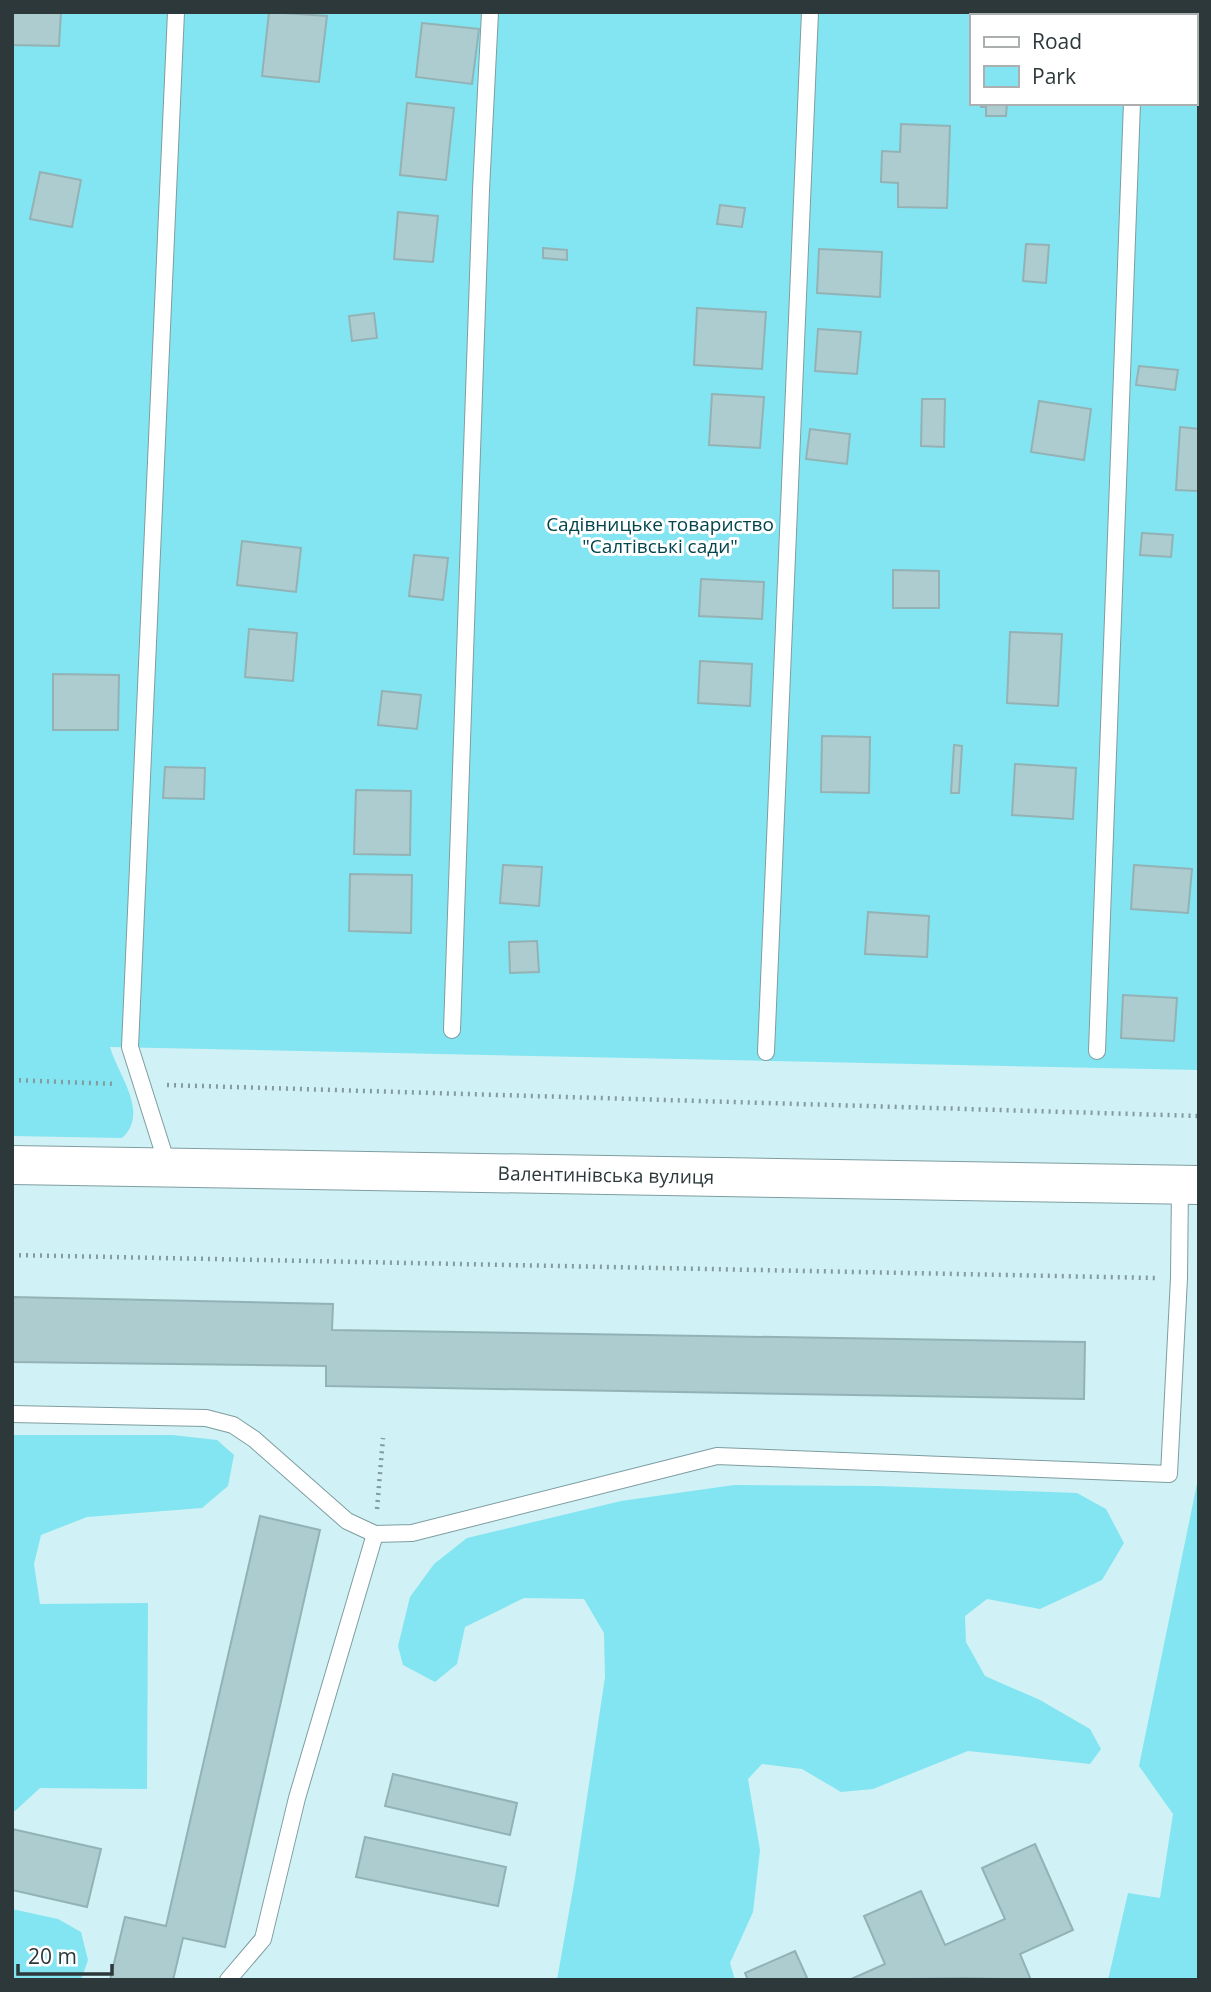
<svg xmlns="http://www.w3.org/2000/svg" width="1211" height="1992" viewBox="0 0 1211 1992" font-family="'Open Sans',sans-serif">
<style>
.green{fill:#83e5f1;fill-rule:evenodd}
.building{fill:#acccd0;stroke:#93b2b6;stroke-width:2}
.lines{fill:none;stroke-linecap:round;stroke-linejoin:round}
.lane-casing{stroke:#7e9da1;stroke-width:18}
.secondary-casing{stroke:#7e9da1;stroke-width:40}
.path{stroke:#839b9e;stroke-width:4.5;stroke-dasharray:2 5;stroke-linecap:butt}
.lane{stroke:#fff;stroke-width:16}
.secondary{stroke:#fff;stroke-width:38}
.labels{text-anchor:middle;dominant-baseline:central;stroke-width:6;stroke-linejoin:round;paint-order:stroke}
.park-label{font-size:19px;fill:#02454c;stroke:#fff}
.street-label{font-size:19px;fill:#2c383a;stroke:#fff}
</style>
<rect width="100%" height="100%" fill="#d0f1f5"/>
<g class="green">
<path d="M12,12H1199V1070L110,1047C118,1075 150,1113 122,1138L12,1136ZM971,16H1195V103H971Z"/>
<polygon points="12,1435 172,1435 217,1440 234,1455 228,1486 202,1508 87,1517 41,1535 34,1564 40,1604 148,1603 147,1789 40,1788 15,1811 12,1811"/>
<polygon points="1199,1474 1199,1977 1198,1980 1108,1980 1128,1893 1160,1898 1173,1814 1139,1766"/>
<polygon points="734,1485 878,1486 1077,1493 1106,1509 1124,1543 1102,1580 1040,1609 987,1599 965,1616 966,1642 985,1676 1040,1700 1090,1729 1101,1749 1090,1764 968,1751 873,1789 841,1792 802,1769 762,1764 748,1779 760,1850 753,1912 730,1963 735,1980 557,1980 575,1878 605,1677 604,1633 584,1599 524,1598 465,1627 457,1664 435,1682 403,1665 398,1646 410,1597 434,1564 467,1538 621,1501"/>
<polygon points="12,1909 58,1919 81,1932 88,1960 81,1980 12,1980"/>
</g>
<g class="building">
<polygon points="13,12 61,12 59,46 12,45"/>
<polygon points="269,12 327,16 319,82 262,76"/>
<polygon points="422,23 479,29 472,84 416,77"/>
<polygon points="407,103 454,108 446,180 400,175"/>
<polygon points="981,103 1007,103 1006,116 986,116 986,107 981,107"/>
<polygon points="901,124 950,126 947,208 898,207 898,183 881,182 882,151 900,152"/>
<polygon points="40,172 81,180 72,227 30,219"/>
<polygon points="720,205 745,208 742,227 717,224"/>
<polygon points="398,212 438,216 433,262 394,259"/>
<polygon points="1026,244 1049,245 1046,283 1023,281"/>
<polygon points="543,248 567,250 567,260 543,258"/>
<polygon points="819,249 882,252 880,297 817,293"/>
<polygon points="697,308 766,312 762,369 694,365"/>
<polygon points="374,313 377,338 352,341 349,316"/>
<polygon points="818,329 861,332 857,374 815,371"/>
<polygon points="1139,366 1178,370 1175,390 1136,385"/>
<polygon points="712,394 764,397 760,448 709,445"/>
<polygon points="922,399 945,399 944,447 921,446"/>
<polygon points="1039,401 1091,409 1084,460 1031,452"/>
<polygon points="1180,427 1199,429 1199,491 1176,490"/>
<polygon points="810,429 850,434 847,464 806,459"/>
<polygon points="1142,533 1173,535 1171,557 1140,555"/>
<polygon points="242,541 301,548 296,592 237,585"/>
<polygon points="414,555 448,558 443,600 409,596"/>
<polygon points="893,570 939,571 939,608 893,608"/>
<polygon points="701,579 764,582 762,619 699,616"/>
<polygon points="249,629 297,633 293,681 245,677"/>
<polygon points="1010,632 1062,634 1058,706 1007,703"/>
<polygon points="700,661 752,664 750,706 698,703"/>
<polygon points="53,674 119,675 118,730 53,730"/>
<polygon points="382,691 421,695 417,729 378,725"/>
<polygon points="822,736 870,737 869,793 821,792"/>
<polygon points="954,745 962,746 959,793 951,793"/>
<polygon points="1015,764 1076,768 1073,819 1012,815"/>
<polygon points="165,767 205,768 204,799 163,798"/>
<polygon points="356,790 411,791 410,855 354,854"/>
<polygon points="503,865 542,867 539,906 500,903"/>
<polygon points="1134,865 1192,869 1188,913 1131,909"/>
<polygon points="350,874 412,875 411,933 349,931"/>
<polygon points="868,912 929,916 927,957 865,954"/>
<polygon points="537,941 539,972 510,973 509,942"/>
<polygon points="1123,995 1177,998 1174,1041 1121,1038"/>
<polygon points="12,1297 333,1304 332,1330 1085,1342 1084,1399 326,1386 326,1366 12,1362"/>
<polygon points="260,1516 320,1530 225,1947 183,1938 173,1980 110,1980 125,1917 166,1926"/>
<polygon points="393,1774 517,1803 510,1835 385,1806"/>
<polygon points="12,1829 101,1849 87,1907 12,1890"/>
<polygon points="365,1837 506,1867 498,1906 356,1877"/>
<polygon points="1035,1844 1073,1930 1020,1954 1031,1980 966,1978 849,1980 885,1964 864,1916 921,1891 945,1945 1005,1919 982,1868"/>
<polygon points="795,1951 808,1980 748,1980 745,1973"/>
</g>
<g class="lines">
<defs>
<g id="lane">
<polyline points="1135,16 1135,12"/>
<polyline points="452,1030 481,190 490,12"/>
<polyline points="1097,1051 1132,103"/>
<polyline points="766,1052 810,12"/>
<polyline points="168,1167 130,1047 176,12"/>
<polyline points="12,1414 206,1418 233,1425 254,1439 347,1521 375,1534 412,1533 717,1456 1169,1474 1179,1278 1180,1185"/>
<polyline points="228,1980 263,1939 297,1798 375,1534"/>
</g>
<polyline id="secondary" points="12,1165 1199,1185"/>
</defs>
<use href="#lane" class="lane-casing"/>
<use href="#secondary" class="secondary-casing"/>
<g class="path">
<polyline points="12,1080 116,1084"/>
<polyline points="167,1085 1199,1116"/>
<polyline points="12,1255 1156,1278"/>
<polyline points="377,1509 383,1438"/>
</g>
<use href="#lane" class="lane"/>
<use href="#secondary" class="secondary"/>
</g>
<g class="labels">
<g class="park-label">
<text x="660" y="524">Садівницьке товариство<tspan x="660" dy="22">"Салтівські сади"</tspan></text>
</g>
<g class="street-label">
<text transform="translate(606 1175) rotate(1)">Валентинівська вулиця</text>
</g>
</g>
<rect width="1211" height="1992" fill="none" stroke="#2c383a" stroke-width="28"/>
<rect x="970" y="14" width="228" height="91" fill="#ffffff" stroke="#abafb0" stroke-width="2"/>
<rect x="984" y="37" width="35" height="10" fill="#ffffff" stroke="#abafb0" stroke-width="2"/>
<text x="1032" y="49" font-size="21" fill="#2c383a">Road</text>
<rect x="984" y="66" width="35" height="21" fill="#83e5f1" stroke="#abafb0" stroke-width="2"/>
<text x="1032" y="84" font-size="21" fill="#2c383a">Park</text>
<path d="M18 1964v10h94v-10" fill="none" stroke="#2c383a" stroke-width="3.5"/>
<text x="28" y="1964" font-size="21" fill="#2c383a" stroke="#ffffff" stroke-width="5" paint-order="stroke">20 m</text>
</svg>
